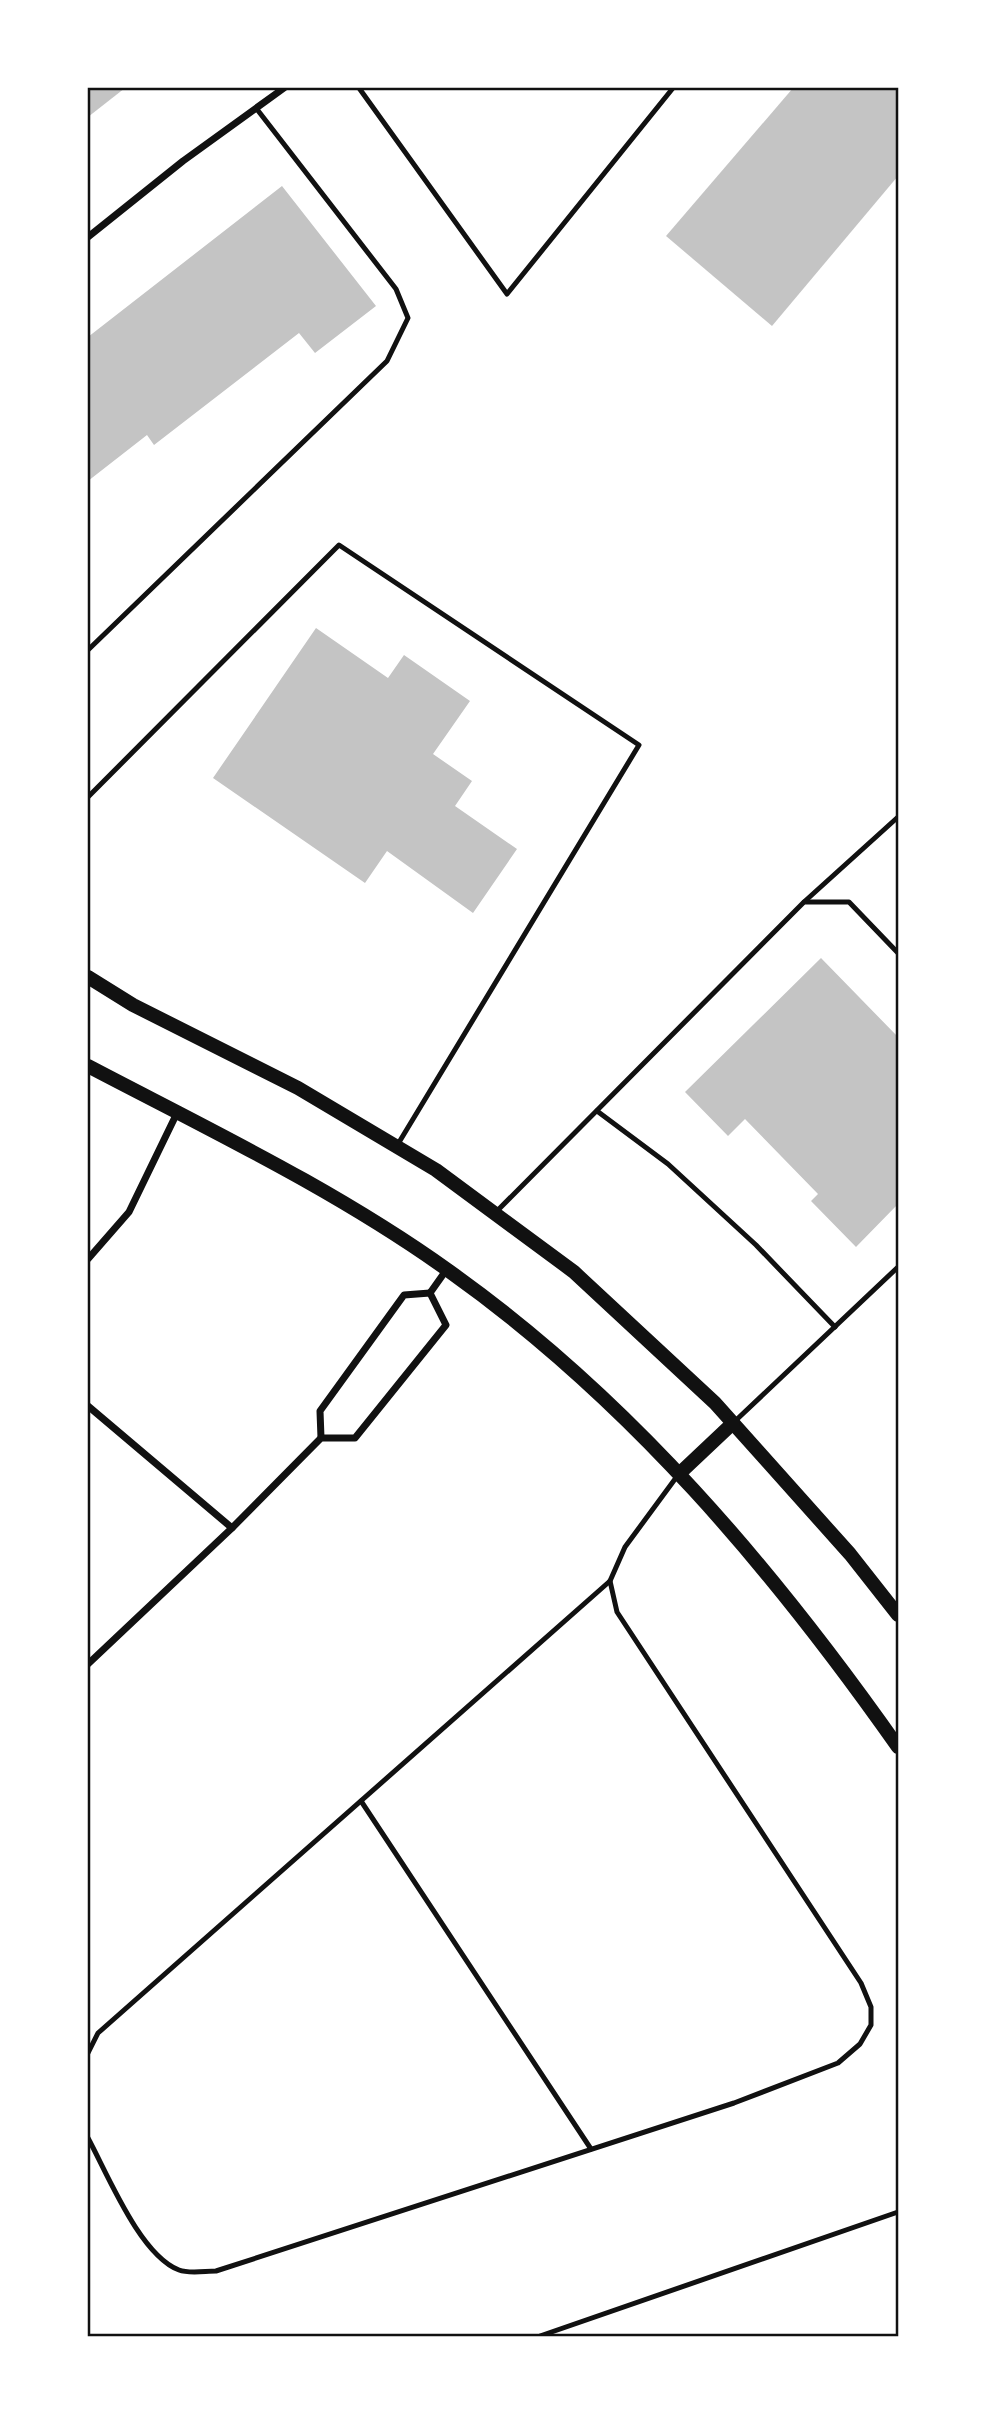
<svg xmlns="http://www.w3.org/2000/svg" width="986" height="2424" viewBox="0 0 986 2424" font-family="'Roboto Condensed',sans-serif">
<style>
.building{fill:#c4c4c4}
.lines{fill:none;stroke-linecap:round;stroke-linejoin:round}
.service{stroke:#111;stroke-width:5}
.minor{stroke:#111;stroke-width:7}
.secondary{stroke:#111;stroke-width:14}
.neatline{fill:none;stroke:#111;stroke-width:2.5}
</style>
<rect width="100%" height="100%" fill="#fff"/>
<g class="building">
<polygon points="88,88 125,88 88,117"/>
<polygon points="793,88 898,88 898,176 772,326 666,236"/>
<polygon points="282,186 376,306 315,353 299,333 154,445 147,435 88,481 88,337"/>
<polygon points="316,628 388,678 404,655 470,701 433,754 472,781 455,806 517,849 473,913 387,851 365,883 213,778"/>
<polygon points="821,958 898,1037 898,1204 856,1247 811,1201 818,1194 745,1119 728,1136 685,1092"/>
</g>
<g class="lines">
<g class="service">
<polyline points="359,88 507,294 673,88"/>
<polyline points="88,650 387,361 408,318 396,289 256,108"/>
<polyline points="88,797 339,545 639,745 398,1144"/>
<polyline points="804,902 898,817"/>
<polyline points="597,1111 668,1164 756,1245 835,1327"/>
<polyline points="496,1212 804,902 849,902 898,953"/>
<polyline points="733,1423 898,1267"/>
<polyline points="361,1801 591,2149"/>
<polyline points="88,2053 98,2033 610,1581 625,1547 678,1475"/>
<path d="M88,2138C108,2175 140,2255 179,2270C189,2274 205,2271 216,2271L734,2103L838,2063L860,2044L871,2025V2007L861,1983L617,1612L610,1581"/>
<polyline points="540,2336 898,2212"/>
</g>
<g class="minor">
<polyline points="88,237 183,161 284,88"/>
<polyline points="88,1259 129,1212 177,1113"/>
<polyline points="430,1293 447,1269"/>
<polyline points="88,1406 232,1528"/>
<polyline points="321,1438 320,1411 404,1295 430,1293"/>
<polyline points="88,1664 232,1528 321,1438 355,1438 446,1325 430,1293"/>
</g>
<g class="secondary">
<polyline points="88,977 133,1005 298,1088 436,1170 574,1272 715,1403 850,1554 898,1615"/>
<path d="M88,1066C210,1130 336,1190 449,1271C629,1399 772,1568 898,1747"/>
<polyline points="680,1473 733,1423"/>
</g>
</g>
<rect width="986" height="2424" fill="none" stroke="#ffffff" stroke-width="178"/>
<rect x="89" y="89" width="808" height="2246" class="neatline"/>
</svg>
